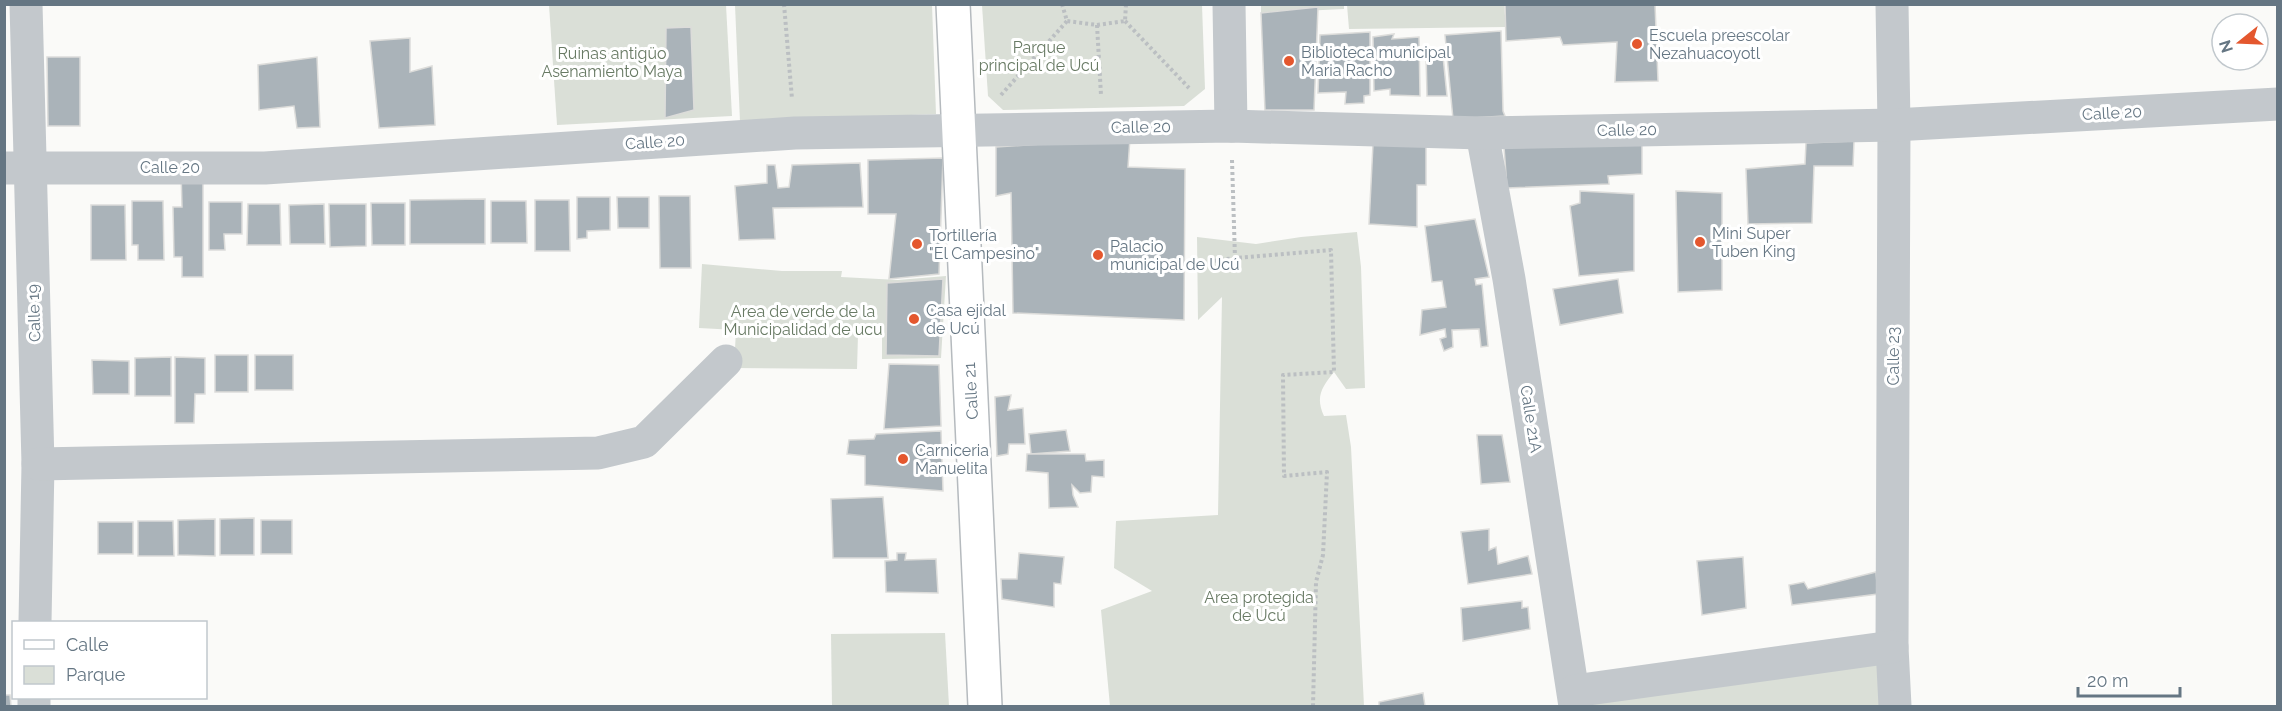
<svg xmlns="http://www.w3.org/2000/svg" width="2282" height="711" viewBox="0 0 2282 711" font-family="Raleway,sans-serif">
<style>
.green{fill:#dadfd7}
.building{fill:#aab3b9;stroke:#dcdcda;stroke-width:1.5}
.lines{fill:none;stroke-linecap:round;stroke-linejoin:round}
.major-casing{stroke:#b5babe;stroke-width:36}
.path{stroke:#bbbfc2;stroke-width:4;stroke-dasharray:3 3;stroke-linecap:butt}
.minor{stroke:#c3c8cc;stroke-width:33}
.major{stroke:#fff;stroke-width:33}
.poi-dot{fill:#e4572e;stroke:#fff;stroke-width:2}
.labels{text-anchor:middle;dominant-baseline:central;stroke-width:6;stroke-linejoin:round;paint-order:stroke}
.poi-label{font-size:16px;fill:#657683;stroke:#fff;text-anchor:start}
.park-label{font-size:16px;fill:#687a64;stroke:#fff}
.street-label{font-size:16px;fill:#657683;stroke:#fff}
</style>
<rect width="100%" height="100%" fill="#fafaf8"/>
<g class="green">
<polygon points="1344,4 1344,9 1261,13 1261,5"/>
<polygon points="549,5 726,5 732,116 557,125"/>
<polygon points="735,5 932,5 936,114 740,122"/>
<polygon points="982,5 1202,5 1205,89 1184,106 1003,110 988,96"/>
<polygon points="1347,5 1504,5 1506,27 1349,29"/>
<path d="M1357,232L1361,267L1365,388L1346,389L1334,372C1322,387 1315,397 1324,416L1346,415L1351,447L1364,706H1110L1101,610L1152,591L1114,568L1116,521L1218,515L1222,297L1198,320L1197,237L1256,244L1301,237Z"/>
<polygon points="702,264 782,271 842,271 841,277 898,280 946,276 941,358 882,359 882,336 858,335 857,369 734,368 736,330 699,328"/>
<polygon points="945,633 949,706 832,706 831,634"/>
<polygon points="1886,654 1887,706 1581,706"/>
</g>
<g class="building">
<polygon points="1505,4 1655,4 1658,81 1615,82 1617,42 1563,45 1560,37 1506,41"/>
<polygon points="1318,7 1314,110 1265,110 1261,13"/>
<polygon points="691,27 694,110 665,118 666,28"/>
<polygon points="1501,31 1503,111 1505,116 1453,119 1445,35"/>
<polygon points="1370,32 1370,95 1364,96 1364,103 1345,104 1346,92 1318,93 1320,35"/>
<polygon points="1394,34 1392,39 1419,37 1420,96 1390,95 1390,89 1374,91 1373,37"/>
<polygon points="410,38 410,72 432,66 435,125 379,128 370,41"/>
<polygon points="1426,53 1443,56 1447,96 1427,96"/>
<polygon points="47,57 80,57 80,126 48,126"/>
<polygon points="317,57 320,127 297,128 294,106 259,110 258,65"/>
<polygon points="1130,138 1128,167 1185,169 1184,320 1013,313 1011,193 996,196 996,147"/>
<polygon points="1854,141 1853,166 1814,166 1812,223 1748,224 1746,169 1805,164 1806,143"/>
<polygon points="1642,142 1642,174 1608,176 1609,184 1507,188 1504,147"/>
<polygon points="1373,144 1426,144 1426,185 1417,185 1417,227 1369,224"/>
<polygon points="943,158 939,274 889,279 896,214 868,214 868,160"/>
<polygon points="860,163 863,207 773,208 775,239 739,240 735,186 767,183 767,165 775,165 778,188 789,187 792,165"/>
<polygon points="203,170 203,277 182,277 182,257 174,257 173,207 182,207 181,171"/>
<polygon points="1580,191 1634,194 1634,271 1579,276 1570,206 1580,203"/>
<polygon points="1676,191 1722,193 1722,290 1678,292"/>
<polygon points="659,196 690,196 691,268 660,268"/>
<polygon points="577,197 610,197 610,230 587,231 587,238 577,239"/>
<polygon points="617,197 649,197 649,228 618,228"/>
<polygon points="485,199 485,244 410,244 410,200"/>
<polygon points="535,200 569,200 570,251 535,251"/>
<polygon points="132,201 163,201 164,260 138,260 138,245 132,245"/>
<polygon points="491,201 526,201 527,243 491,243"/>
<polygon points="209,202 242,202 242,234 224,234 225,250 209,250"/>
<polygon points="371,203 405,203 405,245 372,245"/>
<polygon points="248,204 280,204 281,245 247,245"/>
<polygon points="324,204 325,244 290,244 289,205"/>
<polygon points="329,204 366,204 366,246 330,247"/>
<polygon points="91,205 125,205 126,260 91,260"/>
<polygon points="1475,219 1489,277 1475,279 1476,285 1482,284 1488,346 1481,347 1479,329 1452,330 1453,347 1444,351 1440,339 1446,337 1445,329 1420,335 1422,310 1446,307 1442,281 1432,282 1425,226"/>
<polygon points="943,279 939,356 886,355 887,283"/>
<polygon points="1618,279 1623,313 1560,325 1553,289"/>
<rect x="215" y="355" width="33" height="37"/>
<rect x="255" y="355" width="38" height="35"/>
<polygon points="171,357 171,396 135,396 135,358"/>
<polygon points="175,357 205,358 205,394 195,394 194,423 175,423"/>
<polygon points="92,360 129,361 129,394 93,394"/>
<polygon points="889,364 939,365 941,426 884,429"/>
<polygon points="1011,395 1008,410 1023,408 1025,444 1009,444 1008,454 997,456 995,397"/>
<polygon points="1066,430 1070,451 1031,454 1029,434"/>
<polygon points="941,431 943,491 865,485 865,456 847,454 849,440 874,439 876,434"/>
<polygon points="1477,435 1502,435 1510,482 1481,484"/>
<polygon points="1027,454 1085,454 1086,461 1104,460 1104,477 1092,476 1091,492 1080,493 1072,485 1073,495 1078,507 1049,508 1048,473 1026,471"/>
<polygon points="883,497 888,558 833,558 831,499"/>
<polygon points="254,518 254,555 220,555 220,519"/>
<polygon points="215,519 215,556 178,555 178,520"/>
<rect x="261" y="520" width="31" height="34"/>
<polygon points="138,521 173,521 174,556 138,556"/>
<rect x="98" y="522" width="35" height="32"/>
<polygon points="1489,529 1489,550 1496,547 1498,564 1528,556 1532,574 1468,584 1461,532"/>
<polygon points="897,553 906,553 905,560 936,559 938,593 886,592 885,561 897,560"/>
<polygon points="1019,553 1064,557 1061,584 1054,583 1054,607 1002,599 1001,579 1017,579"/>
<polygon points="1743,557 1746,608 1702,615 1697,561"/>
<polygon points="1876,572 1878,594 1792,605 1789,585 1804,582 1808,589"/>
<polygon points="1522,601 1522,608 1528,607 1530,629 1463,641 1461,608"/>
<polygon points="1423,693 1425,706 1379,706 1379,702"/>
<polygon points="4,695 10,695 11,706 4,706"/>
</g>
<g class="lines">
<defs>
<polyline id="major" points="953,4 985,706"/>
</defs>
<use href="#major" class="major-casing"/>
<g class="path">
<polyline points="784,4 792,99"/>
<polyline points="1062,4 1067,21 1097,25 1125,21 1126,4"/>
<polyline points="1125,21 1189,88"/>
<polyline points="1097,25 1101,95"/>
<polyline points="1001,95 1067,21"/>
<polyline points="1232,160 1235,258 1331,250 1334,372 1283,375 1284,476 1327,472 1323,555 1316,582 1313,706"/>
<polyline points="1197,263 1235,258"/>
</g>
<g class="minor">
<polyline points="26,4 38,464 35,622"/>
<polyline points="1229,4 1231,126"/>
<polyline points="1892,4 1894,125 1892,647 1895,706"/>
<polyline points="1482,133 1509,279 1575,706"/>
<polyline points="4,168 265,168 795,133 1231,126 1482,133 1894,125 2278,104"/>
<polyline points="38,464 598,453 644,442 726,361"/>
<polyline points="1574,691 1892,647"/>
<polyline points="34,706 34,698"/>
</g>
<use href="#major" class="major"/>
</g>
<g class="poi-dot">
<circle cx="1637" cy="44" r="6"/>
<circle cx="1289" cy="61" r="6"/>
<circle cx="1700" cy="242" r="6"/>
<circle cx="917" cy="244" r="6"/>
<circle cx="1098" cy="255" r="6"/>
<circle cx="914" cy="319" r="6"/>
<circle cx="903" cy="459" r="6"/>
</g>
<g class="labels">
<g class="poi-label">
<text x="1649" y="35">Escuela preescolar<tspan x="1649" dy="18">Nezahuacoyotl</tspan></text>
<text x="1301" y="52">Biblioteca municipal<tspan x="1301" dy="18">Maria Racho</tspan></text>
<text x="1712" y="233">Mini Super<tspan x="1712" dy="18">Tuben King</tspan></text>
<text x="929" y="235">Tortillería<tspan x="929" dy="18">"El Campesino"</tspan></text>
<text x="1110" y="246">Palacio<tspan x="1110" dy="18">municipal de Ucú</tspan></text>
<text x="926" y="310">Casa ejidal<tspan x="926" dy="18">de Ucú</tspan></text>
<text x="915" y="450">Carniceria<tspan x="915" dy="18">Manuelita</tspan></text>
</g>
<g class="park-label">
<text x="1039" y="47">Parque<tspan x="1039" dy="18">principal de Ucú</tspan></text>
<text x="612" y="53">Ruinas antigüo<tspan x="612" dy="18">Asenamiento Maya</tspan></text>
<text x="803" y="311">Area de verde de la<tspan x="803" dy="18">Municipalidad de ucu</tspan></text>
<text x="1259" y="597">Area protegida<tspan x="1259" dy="18">de Ucú</tspan></text>
</g>
<g class="street-label">
<text transform="translate(2112 113) rotate(-3)">Calle 20</text>
<text transform="translate(1141 127) rotate(-1)">Calle 20</text>
<text transform="translate(1627 130) rotate(-1)">Calle 20</text>
<text transform="translate(655 142) rotate(-4)">Calle 20</text>
<text x="170" y="167">Calle 20</text>
<text transform="translate(34 313) rotate(-92)">Calle 19</text>
<text transform="translate(1893 356) rotate(-90)">Calle 23</text>
<text transform="translate(971 391) rotate(-93)">Calle 21</text>
<text transform="translate(1531 419) rotate(81)">Calle 21A</text>
</g>
</g>
<rect width="2282" height="711" fill="none" stroke="#657683" stroke-width="12"/>
<rect x="12" y="621" width="195" height="78" fill="#ffffff" stroke="#c1c8cd" stroke-width="1.5"/>
<rect x="24" y="640" width="30" height="9" fill="#ffffff" stroke="#c1c8cd" stroke-width="1.5"/>
<text x="66" y="651" font-size="18" fill="#657683">Calle</text>
<rect x="24" y="666" width="30" height="18" fill="#dadfd7" stroke="#c1c8cd" stroke-width="1.5"/>
<text x="66" y="681" font-size="18" fill="#657683">Parque</text>
<g transform="translate(2240 42) rotate(252)"><circle r="28" fill="#ffffff" stroke="#c1c8cd" stroke-width="1.5"/>
<path d="M0-4.5L10 22L0 15L-10 22Z" fill="#e4572e"/>
<text y="-9" font-size="16" font-weight="bold" text-anchor="middle" fill="#657683">N</text>
</g>
<path d="M2078 687v9h102v-9" fill="none" stroke="#657683" stroke-width="3"/>
<text x="2087" y="687" font-size="18" fill="#657683" stroke="#ffffff" stroke-width="4.5" paint-order="stroke">20 m</text>
</svg>
